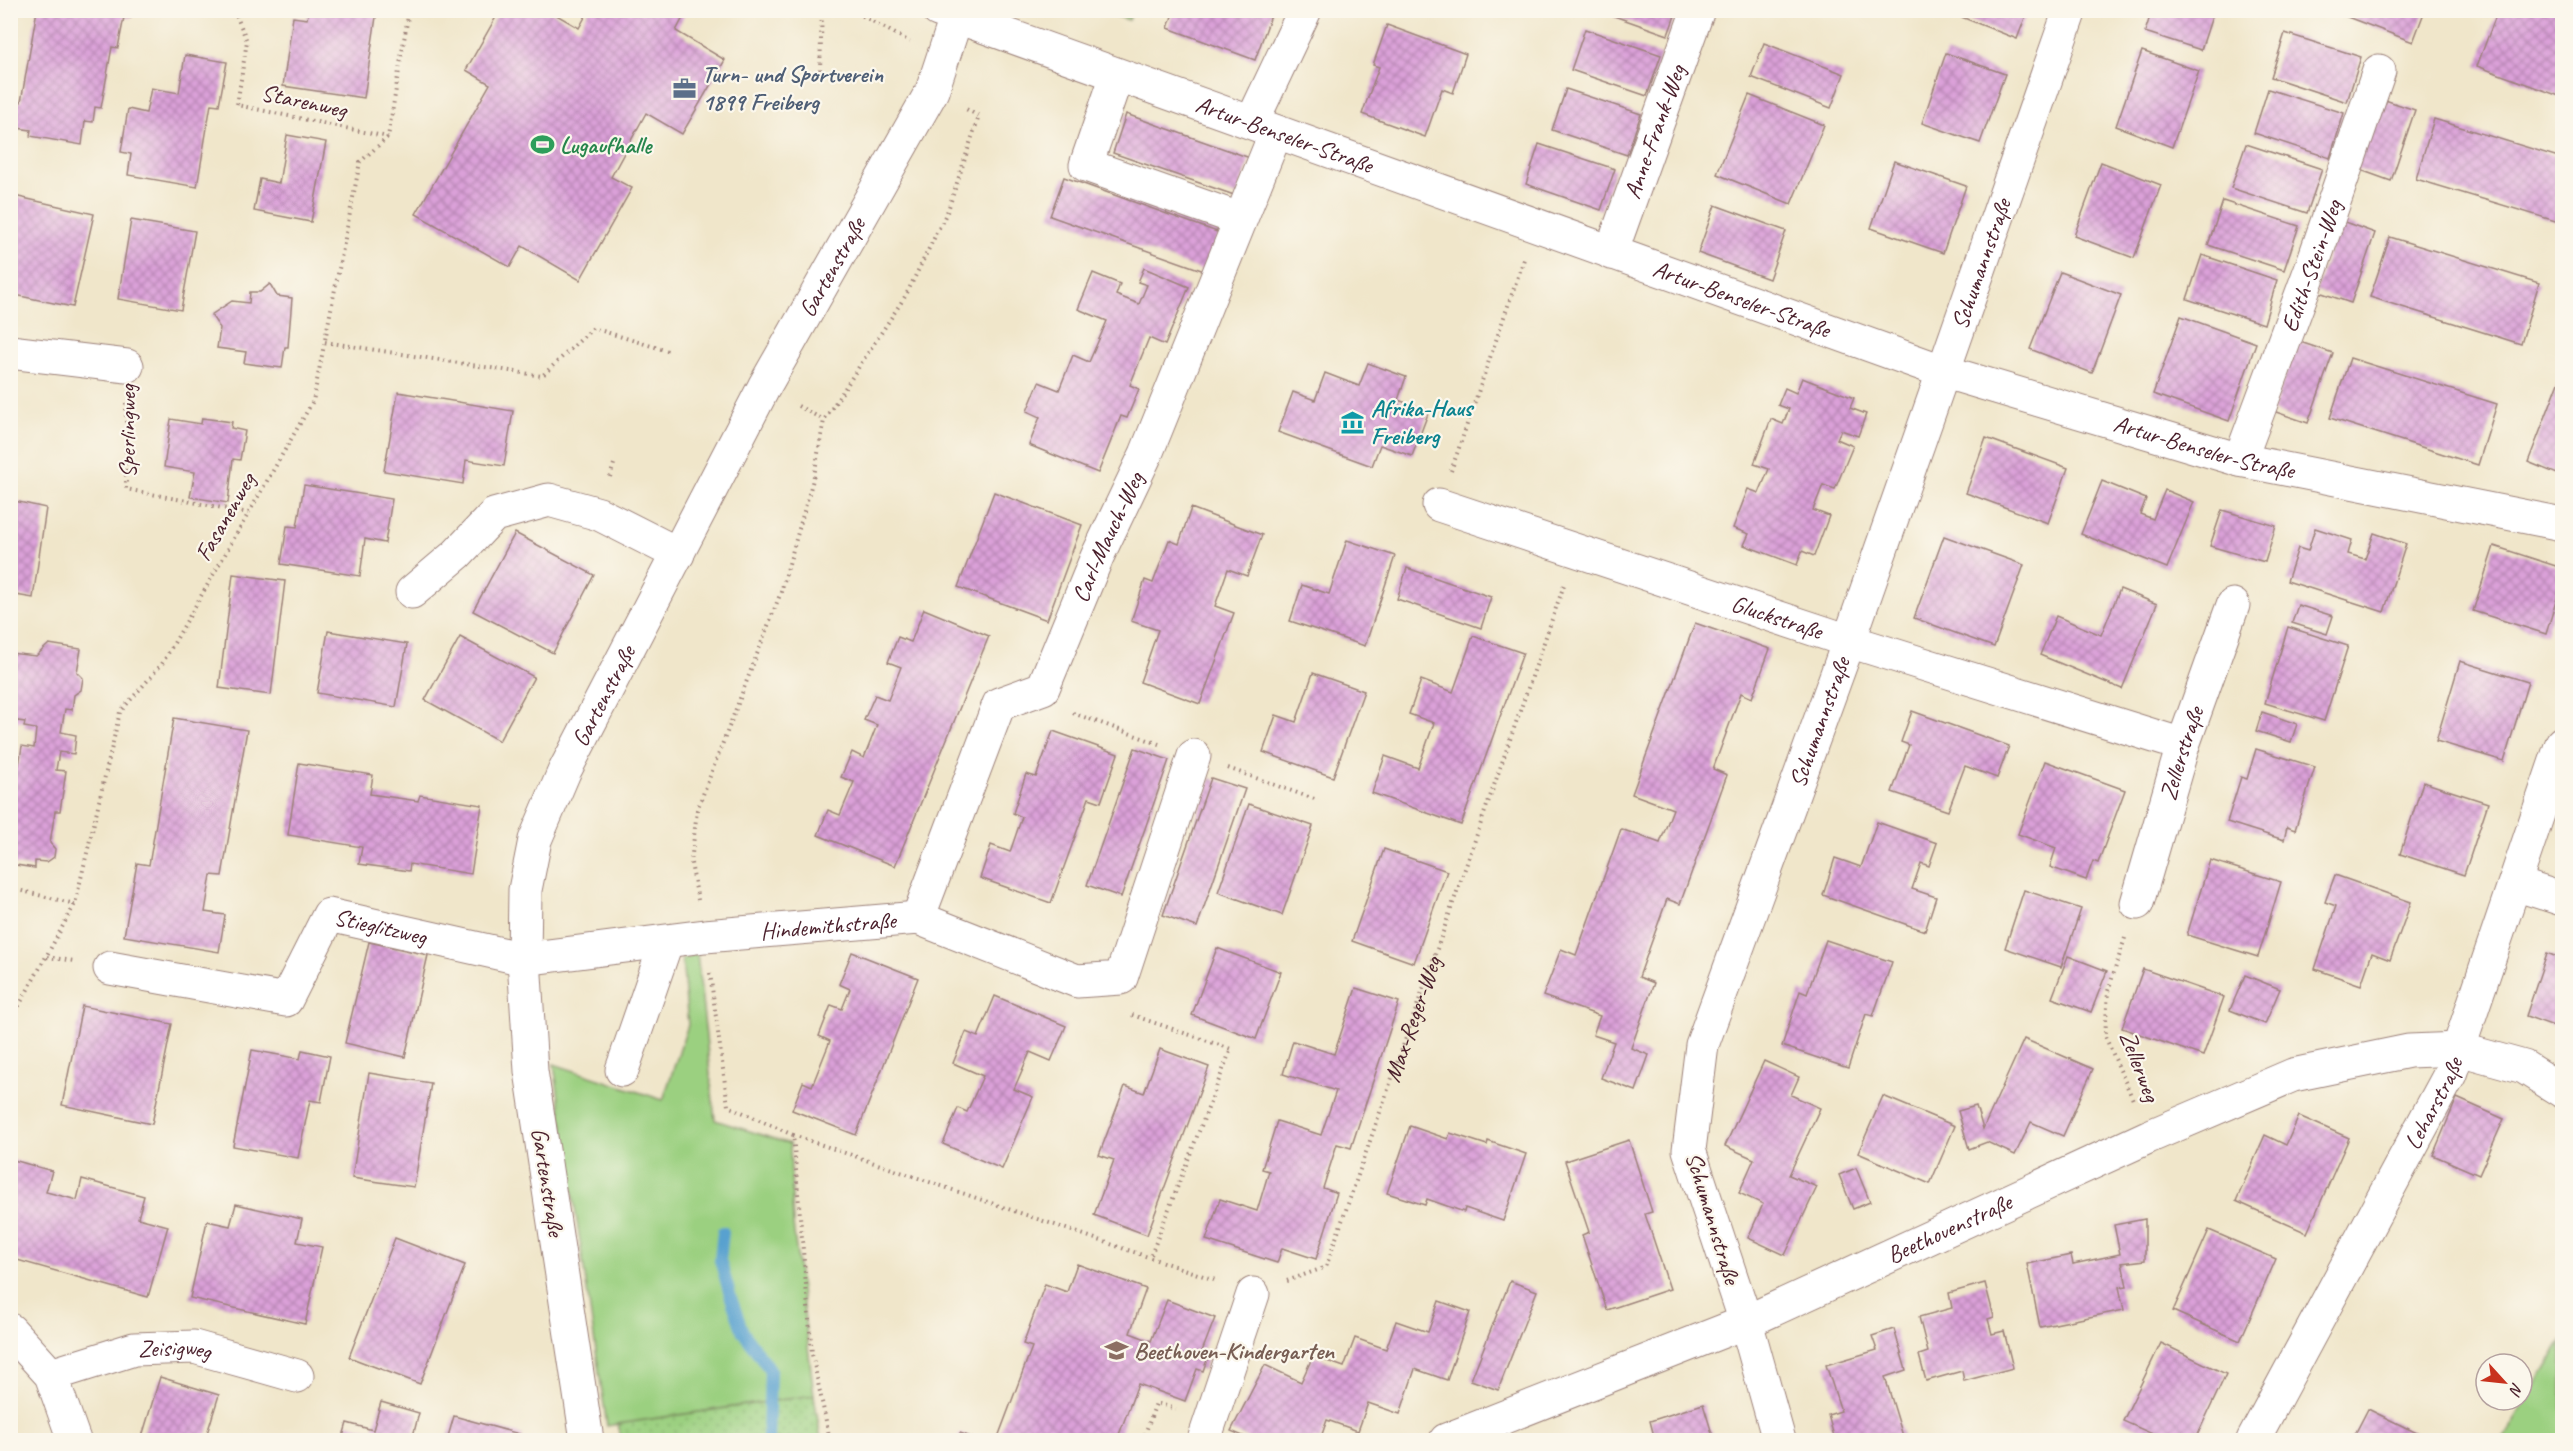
<svg xmlns="http://www.w3.org/2000/svg" width="2573" height="1451" viewBox="0 0 2573 1451" font-family="Caveat,sans-serif">
<style>
.grass{fill:#9bd080;stroke:#727856;stroke-width:1.5}
.park{fill:url(#park-dots);stroke:#727856;stroke-width:1.5}
.lines{fill:none;stroke-linecap:round;stroke-linejoin:round}
.stream{stroke:#58a1cf;stroke-width:12}
.building{fill:url(#building-cross-hatch)}
.minor-casing{stroke:#9d827a;stroke-width:35}
.path{stroke:#9d827a;stroke-width:4;stroke-dasharray:1.5 4.5;stroke-linecap:butt}
.minor{stroke:#fff;stroke-width:33}
.labels{text-anchor:middle;dominant-baseline:central;stroke-width:4.5;stroke-linejoin:round;paint-order:stroke}
.service-label{font-size:24px;font-weight:bold;fill:#4e5e75;stroke:#fbf7ec;text-anchor:start}
.street-label{font-size:24px;fill:#4a1f2b;stroke:#fbf7ec}
.leisure-label{font-size:24px;font-weight:bold;fill:#27864d;stroke:#fbf7ec;text-anchor:start}
.culture-label{font-size:24px;font-weight:bold;fill:#0d838f;stroke:#fbf7ec;text-anchor:start}
.education-label{font-size:24px;font-weight:bold;fill:#785e54;stroke:#fbf7ec;text-anchor:start}
</style>
<defs>
<pattern id="park-dots" width="8" height="8" patternUnits="userSpaceOnUse" patternTransform="scale(1.5)"><rect width="8" height="8" fill="#9bd080"/><path d="M2 2h.1M6 6h.1" fill="none" stroke="#87b26f" stroke-width="1.8" stroke-linecap="round"/></pattern>
<pattern id="building-cross-hatch" width="8" height="8" patternUnits="userSpaceOnUse" patternTransform="scale(1.5)"><rect width="8" height="8" fill="#dba1d9"/><path d="M0 0l8 8M0 8l8-8" fill="none" stroke="#b483b0"/></pattern>
</defs>
<rect width="100%" height="100%" fill="#fbf7ec"/>
<filter id="ink" filterUnits="userSpaceOnUse"><feTurbulence type="fractalNoise" baseFrequency=".0167" numOctaves="2"/><feDisplacementMap in="SourceGraphic" scale="12" xChannelSelector="R" yChannelSelector="G"/><feConvolveMatrix kernelMatrix="1 2 1 2 8 2 1 2 1" color-interpolation-filters="sRGB"/></filter>
<filter id="wash" filterUnits="userSpaceOnUse"><feTurbulence type="fractalNoise" baseFrequency=".008" numOctaves="4" result="noise"/><feDisplacementMap in="SourceGraphic" scale="24" xChannelSelector="R" yChannelSelector="G"/><feGaussianBlur stdDeviation="1.35" result="paint"/><feColorMatrix in="noise" values="0 0 0 0 0 0 0 0 0 0 0 0 0 0 0 0 0 1.4 0 .05"/><feComposite in="paint" operator="in"/></filter>
<g filter="url(#wash)">
<rect width="100%" height="100%" fill="#f0e6ca"/>
<g class="grass">
<polygon points="1101,11 1132,11 1129,20"/>
<polygon points="697,953 715,1120 790,1144 793,1224 814,1395 607,1426 554,1064 663,1100 688,1025 682,959"/>
<polygon points="2562,1342 2562,1440 2502,1440"/>
</g>
<polygon class="park" points="814,1395 821,1440 621,1440 618,1424"/>
<g class="lines">
<polyline class="stream" points="723,1232 720,1260 731,1298 743,1332 770,1370 768,1440"/>
</g>
<g id="blocks">
<g class="building">
<polygon points="37,10 132,10 131,18 124,17 118,48 112,47 101,108 95,107 93,122 85,121 82,145 30,136 31,130 10,127 12,101 21,102"/>
<polygon points="309,10 377,10 364,98 283,86 293,17 307,19"/>
<polygon points="500,10 548,10 579,28 589,10 687,10 676,31 725,60 682,134 646,113 611,177 632,188 580,280 522,246 510,267 416,214 490,84 466,70"/>
<polygon points="1174,10 1273,10 1255,60 1168,28"/>
<polygon points="1597,10 1677,10 1668,35"/>
<polygon points="1944,10 2028,10 2017,39"/>
<polygon points="2152,10 2214,10 2201,50 2145,32"/>
<polygon points="2329,10 2425,10 2413,42"/>
<polygon points="2498,10 2562,10 2562,97 2477,66"/>
<polygon points="1387,25 1466,54 1453,93 1442,89 1425,137 1362,114 1379,67 1373,65"/>
<polygon points="1585,29 1661,55 1647,96 1571,70"/>
<polygon points="2285,33 2361,57 2347,102 2271,77"/>
<polygon points="1764,43 1844,74 1831,108 1751,77"/>
<polygon points="2142,51 2199,71 2172,147 2116,126"/>
<polygon points="1946,53 2005,74 1980,143 1922,123"/>
<polygon points="185,55 227,62 219,105 211,104 197,187 128,175 131,154 121,152 128,109 146,113 151,88 179,93"/>
<polygon points="1566,89 1641,114 1627,155 1552,130"/>
<polygon points="2268,89 2344,113 2330,158 2254,133"/>
<polygon points="1749,95 1824,125 1791,204 1717,174"/>
<polygon points="2379,98 2415,110 2391,181 2355,168"/>
<polygon points="1126,114 1250,158 1237,196 1113,153"/>
<polygon points="2434,119 2562,158 2562,223 2416,179"/>
<polygon points="287,135 326,142 311,222 254,211 260,179 279,183"/>
<polygon points="1539,144 1615,169 1601,210 1526,184"/>
<polygon points="2246,144 2322,169 2307,213 2231,188"/>
<polygon points="1894,161 1966,186 1943,253 1871,228"/>
<polygon points="2101,162 2161,185 2134,258 2074,236"/>
<polygon points="1064,177 1220,233 1207,272 1050,216"/>
<polygon points="10,195 94,214 73,307 10,294"/>
<polygon points="2223,201 2299,226 2284,270 2208,245"/>
<polygon points="1715,205 1786,231 1769,279 1698,253"/>
<polygon points="131,220 195,231 181,310 118,299"/>
<polygon points="2339,220 2375,233 2351,303 2316,291"/>
<polygon points="2390,237 2539,283 2521,344 2370,297"/>
<polygon points="2202,255 2277,280 2264,324 2187,299"/>
<polygon points="1144,268 1189,287 1165,345 1149,338 1130,385 1139,389 1127,418 1121,416 1098,473 1029,445 1040,417 1027,411 1039,382 1059,390 1073,355 1089,362 1107,321 1078,309 1093,273 1120,284 1116,295 1139,304 1147,285 1138,282"/>
<polygon points="2060,272 2121,295 2092,373 2030,349"/>
<polygon points="270,284 277,296 292,298 288,347 285,347 282,368 244,363 246,352 217,348 220,328 211,315 232,301 249,303 250,292 260,292"/>
<polygon points="2181,316 2256,343 2229,421 2153,394"/>
<polygon points="2297,341 2333,353 2308,423 2273,411"/>
<polygon points="2350,358 2497,404 2478,465 2330,418"/>
<polygon points="1368,363 1406,377 1398,400 1429,411 1412,456 1380,445 1372,466 1278,432 1293,392 1315,400 1325,373 1359,386"/>
<polygon points="1802,378 1854,398 1850,408 1866,414 1858,436 1841,430 1837,439 1853,446 1835,489 1823,485 1813,510 1829,516 1814,556 1802,551 1797,565 1744,545 1749,534 1733,528 1748,489 1759,493 1769,469 1754,464 1771,419 1783,424 1789,409 1778,405 1785,388 1796,393"/>
<polygon points="2559,382 2562,384 2562,476 2528,462"/>
<polygon points="398,392 513,411 504,466 466,460 463,484 384,471"/>
<polygon points="202,418 232,422 231,428 245,431 240,460 233,459 228,503 190,497 195,472 164,467 171,419 201,424"/>
<polygon points="1986,438 2068,468 2048,523 1966,493"/>
<polygon points="2102,481 2146,499 2140,514 2153,519 2165,490 2194,502 2167,568 2081,534"/>
<polygon points="304,485 392,499 385,543 365,539 360,576 281,564 287,526 297,527"/>
<polygon points="994,492 1082,525 1047,620 958,587"/>
<polygon points="10,500 46,508 33,598 10,594"/>
<polygon points="1191,508 1262,535 1247,576 1228,569 1215,606 1234,613 1200,704 1140,682 1158,630 1131,621 1145,580 1153,583 1169,540 1179,544"/>
<polygon points="2222,510 2276,526 2265,562 2210,546"/>
<polygon points="2315,528 2352,540 2348,554 2365,559 2374,533 2406,544 2384,612 2287,581 2298,548 2308,551"/>
<polygon points="515,533 594,575 553,653 473,611"/>
<polygon points="1944,536 2024,565 1994,647 1914,618"/>
<polygon points="1347,540 1395,556 1365,646 1290,621 1302,585 1329,594"/>
<polygon points="2494,546 2562,568 2562,582 2546,634 2473,611"/>
<polygon points="1407,568 1491,597 1481,628 1397,599"/>
<polygon points="233,574 285,581 271,695 219,688"/>
<polygon points="2120,589 2157,604 2122,689 2040,655 2056,616 2101,635"/>
<polygon points="2298,605 2333,616 2327,634 2292,623"/>
<polygon points="924,609 989,636 895,866 818,835 828,810 840,815 854,782 841,777 852,752 864,758 877,725 864,720 875,695 888,700 901,667 888,662 898,637 911,642"/>
<polygon points="1695,623 1770,649 1752,698 1741,693 1713,769 1727,775 1680,904 1667,899 1639,977 1654,983 1631,1048 1649,1055 1636,1091 1601,1078 1614,1042 1593,1035 1600,1016 1543,996 1561,949 1576,955 1621,829 1660,843 1673,809 1632,794"/>
<polygon points="2288,627 2348,646 2324,721 2265,703"/>
<polygon points="328,631 407,644 396,707 317,693"/>
<polygon points="1473,636 1523,653 1461,825 1372,793 1385,756 1418,768 1434,723 1409,714 1421,680 1453,692"/>
<polygon points="460,637 534,677 499,741 425,700"/>
<polygon points="49,644 81,649 77,672 83,678 81,690 74,695 72,710 65,709 61,732 76,735 74,754 59,752 56,770 66,771 60,811 55,811 50,843 55,849 54,857 47,862 35,861 35,868 10,864 10,763 19,765 22,746 34,748 36,729 24,727 25,722 10,720 10,653 36,656"/>
<polygon points="2460,661 2528,682 2504,761 2436,741"/>
<polygon points="1313,673 1364,691 1333,777 1263,752 1276,715 1296,722"/>
<polygon points="1912,711 2009,746 1997,778 1965,766 1948,811 1892,792 1909,745 1901,742"/>
<polygon points="2262,712 2297,724 2291,742 2256,731"/>
<polygon points="174,718 247,730 222,876 211,875 205,912 225,915 219,952 124,936 137,863 149,865"/>
<polygon points="1053,731 1118,754 1101,802 1089,798 1051,903 980,878 991,845 1010,852 1022,817 1013,813 1026,774 1036,777"/>
<polygon points="1135,748 1169,760 1121,897 1087,885"/>
<polygon points="2256,749 2315,767 2295,830 2287,827 2284,840 2227,822 2241,777 2247,779"/>
<polygon points="2045,761 2125,790 2098,863 2093,861 2086,880 2050,867 2056,848 2018,834"/>
<polygon points="299,763 373,775 370,794 418,801 420,795 482,805 471,874 410,864 409,871 359,864 362,847 288,835"/>
<polygon points="1211,778 1245,789 1197,927 1163,915"/>
<polygon points="2423,782 2488,803 2464,875 2400,854"/>
<polygon points="1249,804 1313,826 1282,915 1218,892"/>
<polygon points="1877,822 1937,843 1929,866 1921,863 1912,889 1936,897 1925,931 1823,895 1835,858 1861,867"/>
<polygon points="1384,849 1447,871 1414,963 1352,941"/>
<polygon points="2210,860 2281,882 2258,957 2187,935"/>
<polygon points="2335,875 2411,902 2390,960 2372,953 2361,985 2315,969 2336,906 2325,902"/>
<polygon points="2024,890 2081,909 2061,967 2005,948"/>
<polygon points="1826,940 1892,962 1873,1016 1866,1014 1848,1068 1782,1046 1800,991 1807,994"/>
<polygon points="369,942 428,955 405,1057 345,1043"/>
<polygon points="1217,948 1281,972 1256,1039 1192,1015"/>
<polygon points="852,952 918,978 856,1135 792,1110 803,1082 812,1086 830,1041 819,1036 831,1005 842,1009 850,989 839,984"/>
<polygon points="2547,953 2562,959 2562,1029 2526,1016"/>
<polygon points="2068,956 2107,971 2091,1012 2052,998"/>
<polygon points="2143,969 2224,997 2203,1056 2122,1028"/>
<polygon points="2245,975 2280,989 2265,1024 2230,1010"/>
<polygon points="1356,988 1399,1002 1351,1148 1337,1144 1323,1188 1337,1193 1316,1259 1282,1248 1277,1263 1206,1240 1220,1199 1257,1211 1269,1171 1262,1169 1277,1121 1321,1135 1336,1091 1283,1074 1293,1041 1334,1054"/>
<polygon points="995,996 1066,1026 1051,1061 1030,1052 1014,1089 1033,1097 1002,1169 943,1144 958,1108 967,1112 983,1076 953,1063 966,1032 978,1037"/>
<polygon points="82,1006 172,1024 152,1124 62,1105"/>
<polygon points="2024,1039 2093,1069 2063,1136 2031,1122 2015,1155 1987,1142 1969,1149 1958,1111 1976,1106 1983,1129"/>
<polygon points="1160,1049 1209,1067 1147,1235 1094,1215 1114,1160 1099,1155 1125,1086 1144,1093"/>
<polygon points="252,1050 300,1059 302,1050 330,1056 321,1102 310,1100 298,1158 233,1146"/>
<polygon points="1764,1061 1799,1077 1791,1095 1820,1108 1789,1175 1817,1187 1785,1255 1748,1238 1763,1204 1739,1193 1754,1159 1725,1146"/>
<polygon points="369,1073 431,1083 414,1187 352,1178"/>
<polygon points="1883,1096 1955,1126 1930,1184 1858,1153"/>
<polygon points="2457,1098 2504,1119 2479,1175 2433,1155"/>
<polygon points="2299,1116 2349,1138 2307,1233 2236,1201 2265,1135 2286,1145"/>
<polygon points="1410,1126 1448,1139 1450,1133 1487,1145 1488,1141 1526,1154 1503,1221 1465,1208 1464,1212 1427,1199 1425,1205 1387,1193"/>
<polygon points="1629,1140 1652,1212 1645,1214 1670,1289 1607,1310 1582,1235 1589,1232 1565,1161"/>
<polygon points="10,1159 52,1171 46,1192 66,1197 77,1200 82,1179 144,1196 138,1218 168,1226 148,1297 10,1258"/>
<polygon points="1856,1168 1870,1202 1853,1209 1839,1175"/>
<polygon points="236,1204 302,1219 297,1242 322,1247 305,1324 190,1298 207,1221 230,1226"/>
<polygon points="2145,1219 2145,1260 2122,1263 2127,1286 2119,1287 2124,1310 2040,1327 2027,1264 2071,1255 2073,1264 2120,1254 2114,1225"/>
<polygon points="2209,1230 2276,1259 2240,1341 2173,1311"/>
<polygon points="395,1238 465,1265 420,1384 349,1357"/>
<polygon points="1077,1264 1146,1289 1130,1333 1151,1341 1167,1300 1215,1318 1201,1354 1208,1357 1203,1371 1197,1369 1185,1401 1138,1384 1117,1440 997,1440 1032,1347 1023,1344 1045,1284 1067,1292"/>
<polygon points="1510,1281 1537,1291 1498,1390 1471,1380"/>
<polygon points="1985,1283 1994,1317 1988,1319 1992,1334 2004,1331 2013,1368 1964,1381 1962,1371 1926,1381 1919,1355 1928,1352 1919,1317 1952,1308 1949,1293"/>
<polygon points="1439,1301 1470,1312 1447,1380 1415,1369 1400,1414 1368,1403 1358,1431 1327,1420 1320,1440 1285,1440 1276,1438 1274,1440 1252,1440 1231,1431 1265,1365 1301,1382 1313,1356 1344,1367 1355,1338 1386,1349 1396,1321 1428,1332"/>
<polygon points="1894,1329 1906,1370 1885,1377 1903,1436 1887,1440 1835,1440 1828,1415 1841,1411 1826,1365 1877,1350 1872,1336"/>
<polygon points="2161,1343 2226,1374 2195,1440 2166,1440 2123,1421"/>
<polygon points="160,1377 219,1395 205,1440 141,1440"/>
<polygon points="381,1402 419,1413 412,1440 342,1440 347,1423 373,1430"/>
<polygon points="1703,1404 1714,1440 1655,1440 1650,1421"/>
<polygon points="2368,1409 2431,1440 2352,1440"/>
<polygon points="454,1416 523,1435 522,1440 447,1440"/>
<polygon points="960,1433 979,1440 957,1440"/>
</g>
</g>
</g>
<g filter="url(#ink)">
<use href="#blocks" fill-opacity="0" stroke="#9d827a" stroke-width="1.5"/>
<g class="lines">
<defs>
<g id="minor">
<path id="s2" d="M938,10L1942,371L2240,460L2562,524"/>
<polyline points="1117,75 1086,165 1225,214"/>
<polyline points="1252,122 1305,10"/>
<path id="s3" d="M1611,253L1698,10"/>
<polyline points="10,352 127,366"/>
<path id="s4" d="M2240,460L2312,266L2379,71"/>
<path id="s5" d="M1439,505L1849,641L2183,745"/>
<polyline points="412,592 457,554 494,515 549,500 599,514 678,554"/>
<polyline points="2515,884 2562,899"/>
<path id="s6" d="M2137,903L2183,745L2233,605"/>
<path id="s7" d="M918,918L999,704L1043,688L1097,557L1146,454L1276,132"/>
<path id="s8" d="M110,968L286,1000L329,915L524,959L705,936L918,918L1077,981L1121,978L1194,756"/>
<polyline points="622,1070 666,943"/>
<polyline points="10,1330 51,1375 74,1440"/>
<path id="s9" d="M51,1375L134,1349L194,1347L297,1376"/>
<path id="s10" d="M587,1440L531,1071L524,959L525,890L535,840L564,772L764,387L932,91L956,18"/>
<polyline points="1204,1440 1253,1294"/>
<path id="s11" d="M1446,1440L1746,1322L2148,1137L2293,1075L2409,1051L2459,1049L2524,1067L2562,1091"/>
<path id="s12" d="M1779,1440L1746,1322L1689,1150L1702,1045L1849,641L2070,10"/>
<path id="s13" d="M2253,1440L2450,1074L2562,743"/>
</g>
</defs>
<use href="#minor" class="minor-casing"/>
<g class="path">
<polyline points="234,10 247,41 237,105 388,137"/>
<polyline points="852,10 910,42"/>
<polyline points="820,70 822,10"/>
<polyline points="325,342 542,376 593,328 671,352"/>
<polyline points="126,403 126,489 248,513"/>
<polyline points="798,406 824,420"/>
<polyline points="1451,471 1524,259"/>
<polyline points="610,477 614,464"/>
<polyline points="1073,713 1159,744"/>
<polyline points="1228,768 1317,800"/>
<polyline points="10,888 75,904"/>
<polyline points="698,900 691,863 697,810 781,592 814,476 824,420 906,295 948,210 979,116 964,108"/>
<polyline points="2125,938 2108,991 2105,1036 2134,1102"/>
<polyline points="47,957 74,961"/>
<polyline points="710,973 728,1106 793,1135 812,1354 830,1440"/>
<polyline points="1132,1015 1231,1049 1151,1255"/>
<polyline points="10,1022 75,904 120,712 162,664 313,401 360,162 388,137 409,10"/>
<polyline points="793,1135 1218,1281"/>
<path id="s1" d="M1287,1281L1326,1267L1564,585"/>
<polyline points="1143,1440 1156,1403 1176,1409"/>
</g>
<use href="#minor" class="minor"/>
</g>
</g>
<defs>
<symbol id="office-bare" viewBox="-9 -9 18 18"><path d="M-6-3h4V-5.5h4V-3h4V5H-6ZM-1-4.5V-3h2v-1.5ZM-6 0V1H6V0Z" fill="#5c6f8a" stroke="#fbf7ec" stroke-width="2.5" paint-order="stroke"/></symbol>
<symbol id="stadium-bare" viewBox="-9 -9 18 18"><path d="M0-5a6.5 5 0 1 0 0 10a6.5 5 0 1 0 0-10ZM-3.5-1.8h7v3.6h-7Z" fill="#2e9e5b" stroke="#fbf7ec" stroke-width="2.5" paint-order="stroke"/></symbol>
<symbol id="museum-bare" viewBox="-9 -9 18 18"><path d="M0-6L6-3V-2H-6V-3ZM-5-1h2V3h-2ZM-1-1h2V3h-2ZM3-1h2V3H3ZM-6 4H6V6H-6Z" fill="#0f9aa8" stroke="#fbf7ec" stroke-width="2.5" paint-order="stroke"/></symbol>
<symbol id="school-bare" viewBox="-9 -9 18 18"><path d="M0-5L7-2L0 1L-7-2ZM-4 1L0 2.5L4 1V4Q0 6-4 4Z" fill="#8d6e63" stroke="#fbf7ec" stroke-width="2.5" paint-order="stroke"/></symbol>
</defs>
<g fill-rule="evenodd">
<use href="#office-bare" x="668" y="72" width="33" height="33"/>
<use href="#stadium-bare" x="526" y="128" width="33" height="33"/>
<use href="#museum-bare" x="1336" y="406" width="33" height="33"/>
<use href="#school-bare" x="1100" y="1334" width="33" height="33"/>
</g>
<g class="labels">
<g class="service-label">
<text x="702" y="74">Turn- und Sportverein<tspan x="702" dy="28">1899 Freiberg</tspan></text>
</g>
<g class="street-label">
<text transform="translate(304 101) rotate(12)">Starenweg</text>
<text stroke="none"><textPath href="#s3" startOffset="129">Anne-Frank-Weg</textPath></text>
<text stroke="none"><textPath href="#s2" startOffset="368">Artur-Benseler-Straße</textPath></text>
<text stroke="none"><textPath href="#s12" startOffset="1239">Schumannstraße</textPath></text>
<text stroke="none"><textPath href="#s4" startOffset="207">Edith-Stein-Weg</textPath></text>
<text stroke="none"><textPath href="#s10" startOffset="1251">Gartenstraße</textPath></text>
<text stroke="none"><textPath href="#s2" startOffset="854">Artur-Benseler-Straße</textPath></text>
<text transform="translate(127 431) rotate(-90)">Sperlingweg</text>
<text stroke="none"><textPath href="#s2" startOffset="1340">Artur-Benseler-Straße</textPath></text>
<text transform="translate(225 517) rotate(-60)">Fasanenweg</text>
<text stroke="none"><textPath href="#s7" startOffset="440">Carl-Mauch-Weg</textPath></text>
<text stroke="none"><textPath href="#s5" startOffset="356">Gluckstraße</textPath></text>
<text stroke="none"><textPath href="#s10" startOffset="765">Gartenstraße</textPath></text>
<text stroke="none"><textPath href="#s12" startOffset="753">Schumannstraße</textPath></text>
<text stroke="none"><textPath href="#s6" startOffset="156">Zellerstraße</textPath></text>
<text stroke="none"><textPath href="#s8" startOffset="780">Hindemithstraße</textPath></text>
<text stroke="none"><textPath href="#s8" startOffset="327">Stieglitzweg</textPath></text>
<text stroke="none"><textPath href="#s1" startOffset="304">Max-Reger-Weg</textPath></text>
<text transform="translate(2140 1066) rotate(69)">Zellerweg</text>
<text stroke="none"><textPath href="#s13" startOffset="382">Leharstraße</textPath></text>
<text transform="translate(548 1182) rotate(81)">Gartenstraße</text>
<text transform="translate(1713 1218) rotate(73)">Schumannstraße</text>
<text stroke="none"><textPath href="#s11" startOffset="546">Beethovenstraße</textPath></text>
<text stroke="none"><textPath href="#s9" startOffset="128">Zeisigweg</textPath></text>
</g>
<g class="leisure-label">
<text x="560" y="145">Lugaufhalle</text>
</g>
<g class="culture-label">
<text x="1371" y="408">Afrika-Haus<tspan x="1371" dy="28">Freiberg</tspan></text>
</g>
<g class="education-label">
<text x="1134" y="1351">Beethoven-Kindergarten</text>
</g>
</g>
<rect width="2573" height="1451" fill="none" stroke="#fbf7ec" stroke-width="36"/>
<g transform="translate(2504 1382) rotate(117)"><circle r="28" fill="#fbf7ec" stroke="#b4a19f" stroke-width="1.5"/>
<path d="M0-4.5L10 22L0 15L-10 22Z" fill="#c8321e"/>
<text y="-9" font-size="16" font-weight="bold" text-anchor="middle" fill="#4a1f2b">N</text>
</g>
</svg>
